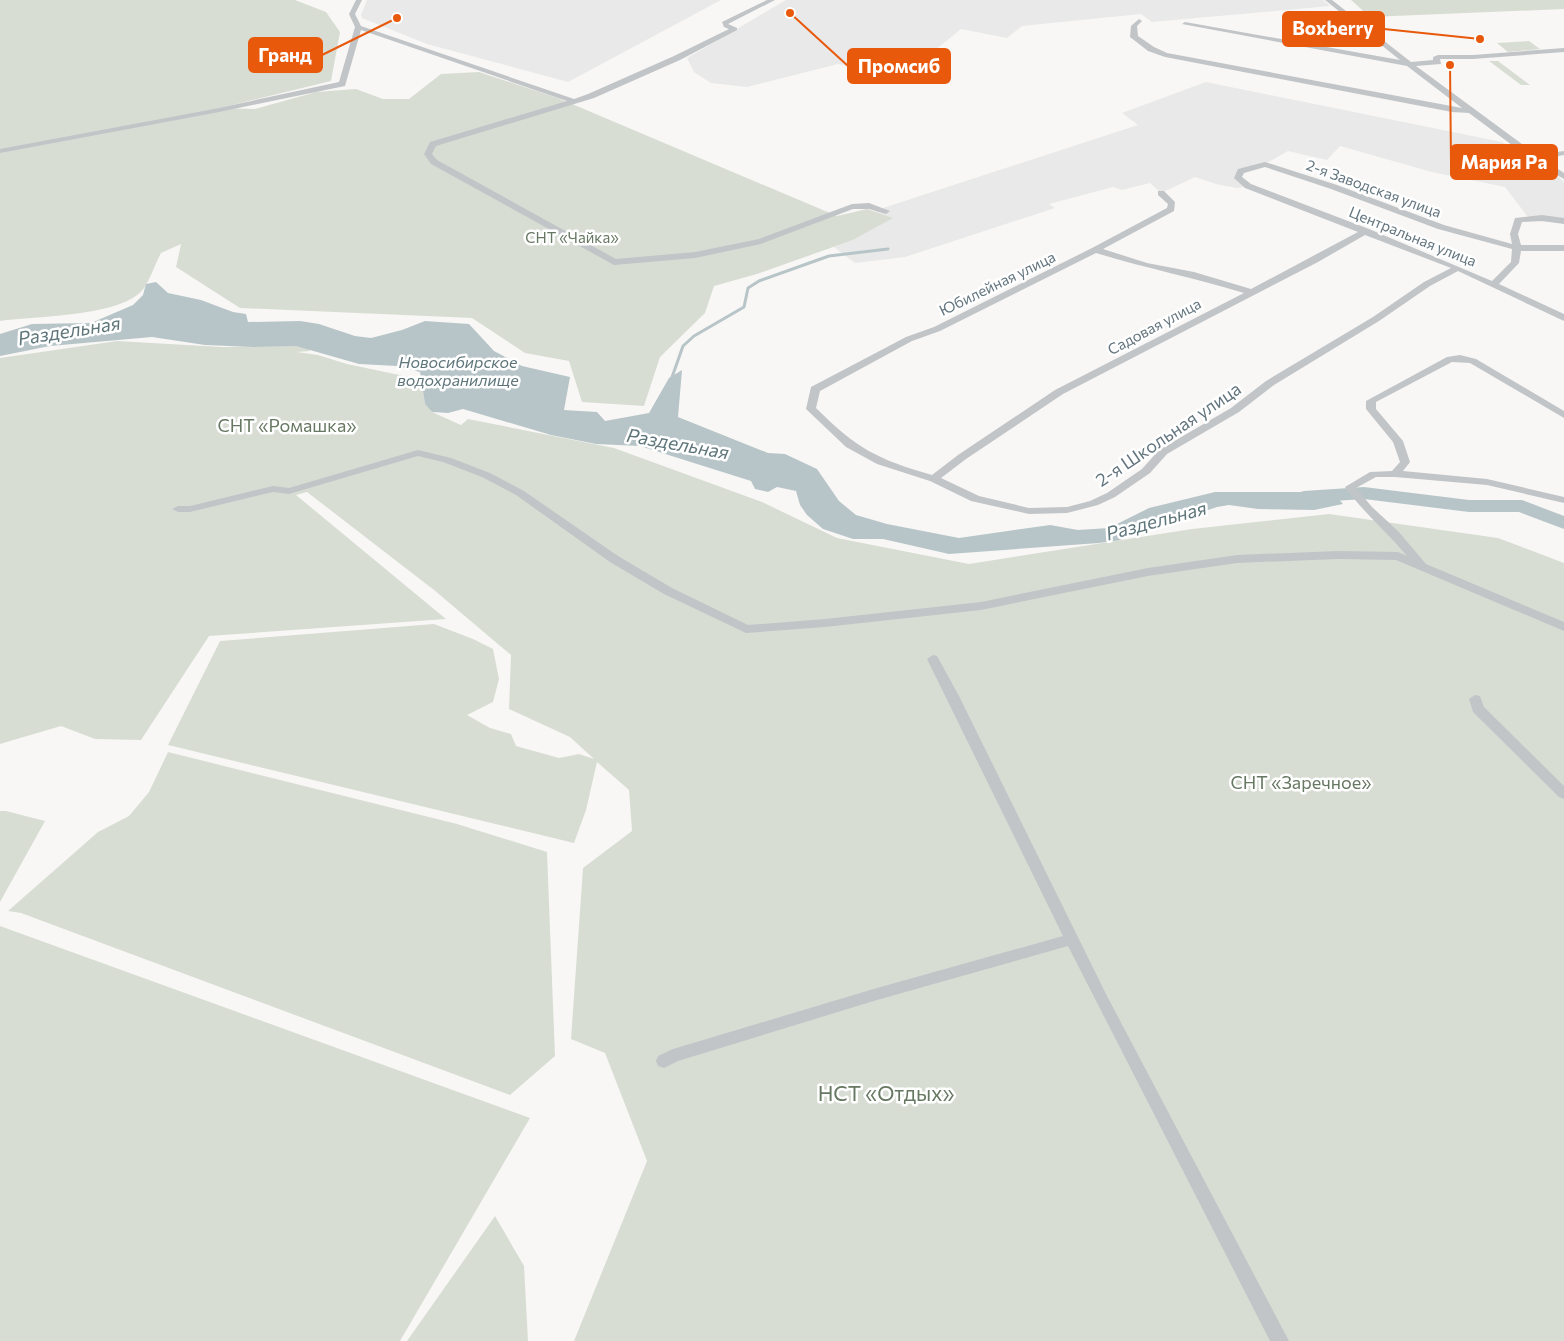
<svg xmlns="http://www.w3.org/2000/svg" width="1564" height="1341" viewBox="0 0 1564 1341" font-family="Commissioner,sans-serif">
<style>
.built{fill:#e8e9e8}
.green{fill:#d8ddd4}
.water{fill:#b8c5c8}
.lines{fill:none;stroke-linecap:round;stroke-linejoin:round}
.stream{stroke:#b8c5c8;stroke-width:3}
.river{fill:#b8c5c8;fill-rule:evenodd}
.street{fill:#c1c5c8;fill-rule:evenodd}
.labels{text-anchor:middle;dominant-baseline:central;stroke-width:5;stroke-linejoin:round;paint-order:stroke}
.far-street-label{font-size:15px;fill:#63757f;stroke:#fff}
.far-park-label{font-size:15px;fill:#677862;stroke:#fff}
.far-water-label{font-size:16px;font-style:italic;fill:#5e757a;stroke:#fff}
.park-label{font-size:18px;fill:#677862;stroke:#fff}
.street-label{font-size:18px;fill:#63757f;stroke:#fff}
.water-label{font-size:19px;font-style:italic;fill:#5e757a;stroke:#fff}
.near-park-label{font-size:21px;fill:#677862;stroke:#fff}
.leader{fill:none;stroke:#e8590c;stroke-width:2}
.callout-dot{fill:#e8590c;stroke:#fff;stroke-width:2}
.callout{fill:#e8590c;stroke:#e8590c;stroke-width:2}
.callout-label{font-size:19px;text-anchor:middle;font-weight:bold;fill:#fff}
</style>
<rect width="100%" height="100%" fill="#f8f7f5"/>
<g class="built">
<polygon points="367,0 721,0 568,82 427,44 362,18 361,15"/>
<polygon points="786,0 1323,0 1330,6 1152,22 1141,14 1022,26 1007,38 961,29 902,77 838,64 747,87 711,83 694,72 687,58"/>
<polygon points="1206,82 1502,142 1557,175 1564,182 1564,222 1531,221 1505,187 1432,172 1340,146 1327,160 1288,151 1265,164 1241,171 1238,178 1248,186 1237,188 1216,184 1195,177 1161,193 1150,183 1122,190 1113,187 1049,204 1055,208 905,257 855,263 834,247 853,240 892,218 874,211 1138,125 1122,113"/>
</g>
<g class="green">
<path d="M0,0H295L326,12L340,32L331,81L220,108L255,109L316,92L356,89L383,99H409L441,74L479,72L558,98L837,216L867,209L893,218L853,240L757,274L714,286L705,313L660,357L644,406L582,402L569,361L525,353L472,318L240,308L176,267L181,244L161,253C155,264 151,278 144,288C124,317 34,316 0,321Z"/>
<polygon points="1351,0 1564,0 1564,9 1370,17"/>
<polygon points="1529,41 1540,49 1508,52 1497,43"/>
<polygon points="1489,61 1498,61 1530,85 1521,85"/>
<polygon points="117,341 222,347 296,346 308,348 310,351 297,352 318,355 347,364 409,377 423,390 425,404 432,412 461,425 468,419 614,448 762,502 837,538 969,564 1192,529 1329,514 1498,538 1564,563 1564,1341 574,1341 647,1161 605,1053 571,1039 583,868 632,831 629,790 597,762 586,810 574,843 168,745 220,641 434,624 473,639 493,649 499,679 493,702 467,715 490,728 511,734 516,746 559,758 579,754 594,759 570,737 509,709 511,655 434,590 307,492 296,495 446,619 209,636 141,740 95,739 61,726 0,744 0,358"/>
<polygon points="168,752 457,824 547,852 555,1056 510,1095 21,913 8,911 98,832 129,816 149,792"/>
<polygon points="0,811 6,811 45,821 0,902"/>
<polygon points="0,926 530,1118 400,1341 0,1341"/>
<polygon points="495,1216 524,1266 528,1341 407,1341"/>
</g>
<polygon class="water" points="156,282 168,293 201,300 233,312 246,314 248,322 300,321 319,324 355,336 371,338 402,330 425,321 469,324 494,351 522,366 570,377 564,410 597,412 605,421 649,413 669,378 682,370 678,417 768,453 785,454 817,469 839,501 856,515 887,524 959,538 1050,525 1078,530 1109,528 1149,508 1215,492 1316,492 1335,495 1343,504 1314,510 1258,509 1229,505 1217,507 1170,523 1138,531 1121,540 1099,543 949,554 883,539 853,539 823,529 807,515 800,505 796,491 777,487 768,492 755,489 751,481 640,446 596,444 551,435 463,409 448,413 432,412 425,404 420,372 397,366 359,364 296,346 253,347 205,345 152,337 50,346 0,356 0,334 32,324 91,323 133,305 143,295 146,284"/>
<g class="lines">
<polyline class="stream" points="671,380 683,346 694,336 744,307 748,288 759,281 829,256 888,249"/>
<polygon class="river" points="1364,487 1469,500 1522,500 1564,516 1564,529 1519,512 1469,512 1364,499 1304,503 1297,501 1294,497 1297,493 1304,491"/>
<g class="street">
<polygon points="356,0 362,0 355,14 361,26 574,99 588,94 674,56 729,29 724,27 722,22 767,0 775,0 728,24 737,28 737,30 680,60 594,98 436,146 432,154 437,160 616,259 695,252 759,239 852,204 869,203 890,211 886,214 869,209 853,209 761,244 695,258 614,265 431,164 424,154 430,142 567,101 361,30 345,86 214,113 0,153 0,149 214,109 339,82 355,27 349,14"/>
<polygon points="1325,0 1332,0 1411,62 1433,60 1433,57 1438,55 1473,55 1564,48 1564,52 1473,59 1440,59 1441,64 1416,66 1537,155 1564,151 1564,155 1543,159 1564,173 1564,179 1532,160 1469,113 1452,112 1165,57 1148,51 1130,37 1131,26 1139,19 1142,21 1137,26 1138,36 1154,47 1167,53 1462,108 1407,66 1182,24 1185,22 1400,60"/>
<path d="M1265,162L1337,185L1444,225L1512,244L1510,234L1515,218L1542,215L1564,218V224L1542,221L1522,222L1518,234L1521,245H1564V251H1521L1519,263L1499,284L1564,314V321L1458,271L1430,286L1379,321L1274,385L1239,412L1167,454L1150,473L1115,497L1098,505L1067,513L1029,514L971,501L930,481L877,464L846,447L806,409L811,387L906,337L934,327L1092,248L1167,208L1168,204L1158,195V191H1164L1175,202L1174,211L1103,249L1147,263L1194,272L1251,289L1358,232L1245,188L1234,178L1238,169ZM1265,167L1331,189L1438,229L1512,249L1511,262L1492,281L1369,229L1251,184L1242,177L1244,173ZM1365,235L1451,268L1424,282L1373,317L1266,381L1231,408L1159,450L1142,469L1107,493L1090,501L1067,507L1029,508L979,496L941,478L966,459L1063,394L1318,262ZM1096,253C1145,268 1195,278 1244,293L1055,390L958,455L932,475C877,459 857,449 816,408L820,391L912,341L940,331Z"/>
<path d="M1460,355L1476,359L1564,411V418L1470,363L1452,362L1376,402V409L1403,441L1410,462L1403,471L1487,479L1564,497V503L1487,485L1395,477H1376L1356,488L1372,507L1398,531L1426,564L1564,622V631L1396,560L1338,559L1237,563L1148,576L981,610L825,627L746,633L664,594L610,562L516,495L482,477L443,462L418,456L289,494L273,492L190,512H178L172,509L178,506H190L273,486L289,488L418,450L451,458L490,473L524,491L618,556L672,588L748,625L825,619L981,602L1148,568L1237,555L1338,551L1398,552L1407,556C1387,532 1363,512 1345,487L1370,472L1392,471L1400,462L1393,442L1366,409V401L1447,357Z"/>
<polygon points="933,655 937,656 959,696 1107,996 1289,1341 1270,1341 1068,946 877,1000 678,1061 664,1068 658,1066 656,1061 658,1056 673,1049 877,988 1063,936 927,659"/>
<polygon points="1475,695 1480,696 1484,707 1564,786 1564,799 1559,797 1473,712 1469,699"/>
</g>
</g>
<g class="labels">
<g class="far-street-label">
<text transform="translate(1374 188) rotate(20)">2-я Заводская улица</text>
<text transform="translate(1413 236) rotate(22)">Центральная улица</text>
<text transform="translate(997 283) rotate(-26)">Юбилейная улица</text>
<text transform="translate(1154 326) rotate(-28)">Садовая улица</text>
</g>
<g class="far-park-label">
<text x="572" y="237">СНТ «Чайка»</text>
</g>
<g class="far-water-label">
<text x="458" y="361">Новосибирское<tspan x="458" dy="18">водохранилище</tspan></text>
</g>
<g class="park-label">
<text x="287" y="425">СНТ «Ромашка»</text>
<text x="1301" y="782">СНТ «Заречное»</text>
</g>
<g class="street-label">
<text transform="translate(1168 434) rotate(-34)">2-я Школьная улица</text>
</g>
<g class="water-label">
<text transform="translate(69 330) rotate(-9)">Раздельная</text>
<text transform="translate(678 443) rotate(10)">Раздельная</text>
<text transform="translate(1156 520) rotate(-15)">Раздельная</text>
</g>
<g class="near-park-label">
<text x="886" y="1092">НСТ «Отдых»</text>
</g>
</g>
<path class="leader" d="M1480 39L1384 29M397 18L322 55M790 13L848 66M1450 65L1451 162"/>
<g class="callout-dot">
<circle cx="1480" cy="39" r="5"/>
<circle cx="397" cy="18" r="5"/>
<circle cx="790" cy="13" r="5"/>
<circle cx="1450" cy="65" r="5"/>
</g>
<g class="callout">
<rect x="1283" y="12" width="101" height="34" rx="5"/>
<rect x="249" y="38" width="73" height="34" rx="5"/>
<rect x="848" y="49" width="102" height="34" rx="5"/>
<rect x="1451" y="145" width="106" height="34" rx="5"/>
</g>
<g class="callout-label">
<text x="1333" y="35">Boxberry</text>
<text x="285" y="62">Гранд</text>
<text x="899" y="73">Промсиб</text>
<text x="1504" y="169">Мария Ра</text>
</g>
</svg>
